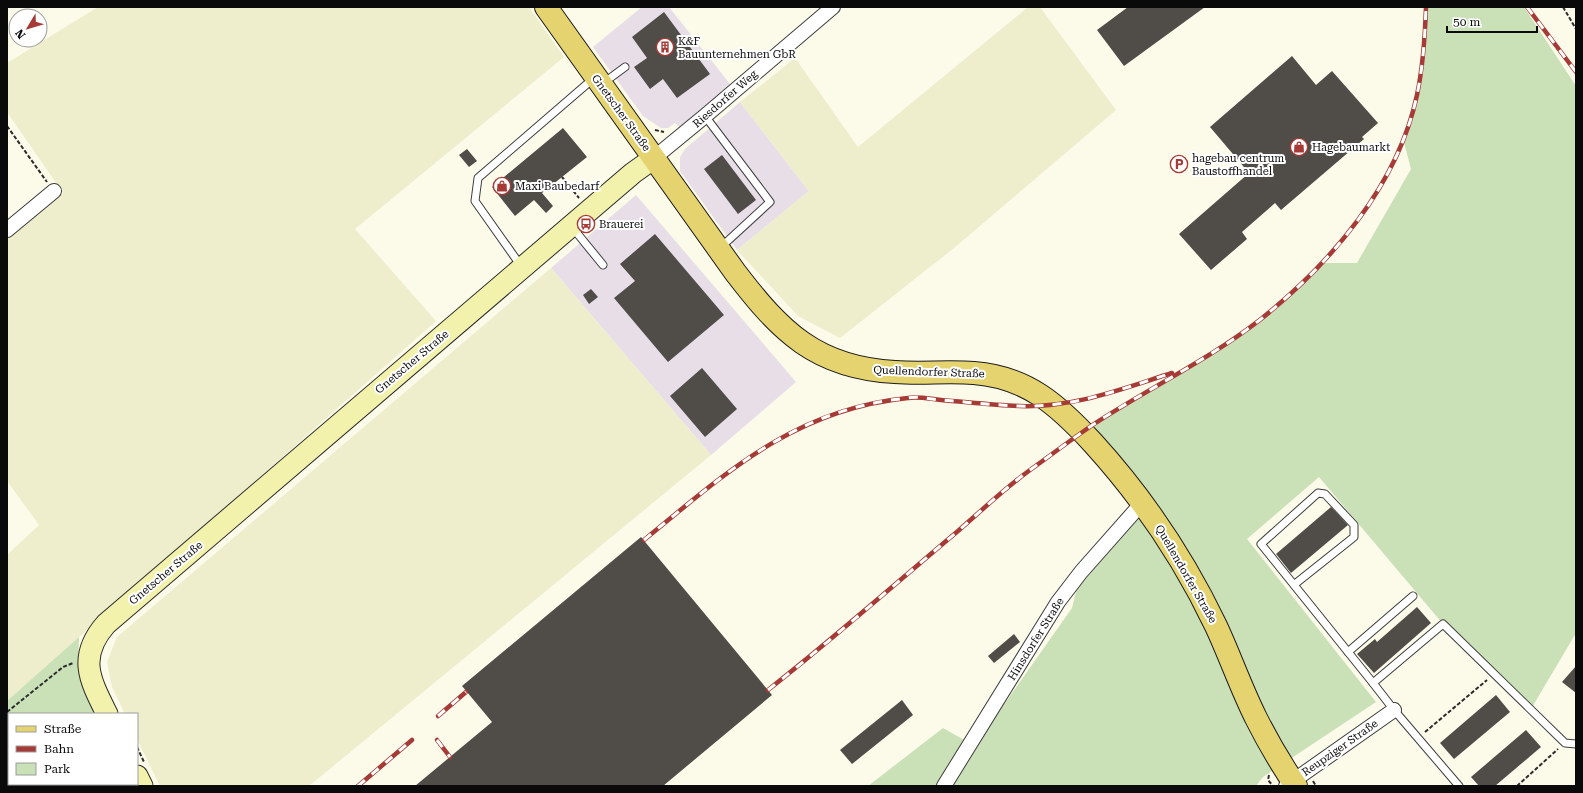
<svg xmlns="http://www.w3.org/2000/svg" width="1583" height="793" viewBox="0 0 1583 793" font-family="'Roboto Serif',serif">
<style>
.industrial{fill:#e7dee8}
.farmland{fill:#eeeecd}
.green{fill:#cae1b8}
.building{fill:#504c48}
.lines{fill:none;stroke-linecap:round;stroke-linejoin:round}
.lane-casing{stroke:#3d3d3d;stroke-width:9}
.street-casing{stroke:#3d3d3d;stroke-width:16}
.secondary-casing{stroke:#2c2c2c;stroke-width:23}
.primary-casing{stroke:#1b1b1b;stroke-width:24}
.path{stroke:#2c2c2c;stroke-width:2;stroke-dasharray:4 2;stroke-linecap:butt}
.lane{stroke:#fff;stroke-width:7}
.street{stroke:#fff;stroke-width:14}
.secondary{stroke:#f3f2ad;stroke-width:21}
.primary{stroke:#e5d370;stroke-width:22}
.rail-casing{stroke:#a53a36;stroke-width:4.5}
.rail{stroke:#fff;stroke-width:3;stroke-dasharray:9;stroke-linecap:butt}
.labels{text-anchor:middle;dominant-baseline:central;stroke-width:4;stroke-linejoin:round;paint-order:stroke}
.poi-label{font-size:11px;fill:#0a0a0a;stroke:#fff;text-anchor:start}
.street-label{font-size:11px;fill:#0a0a0a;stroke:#fff}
</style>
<rect width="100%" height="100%" fill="#fcfae9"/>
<g class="industrial">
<polygon points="642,7 669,7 730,84 680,127 675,123 668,128 661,128 643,116 593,47"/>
<polygon points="740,102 809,191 737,250 680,171 680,157 685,149"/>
<polygon points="636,195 796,382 711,455 551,268"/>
</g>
<g class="farmland">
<polygon points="98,7 529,7 564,57 355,229 436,321 7,701 7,555 39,525 7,481 7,240 63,193 7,112 7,63"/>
<polygon points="1028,7 1040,7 1116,110 954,248 840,338 798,316 737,250 809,191 740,102 795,58 858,147"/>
<polygon points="551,268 711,455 309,786 160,786 137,739 137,714 125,714 112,687 107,662 117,637"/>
</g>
<g class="green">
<polygon points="1426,7 1524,7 1576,86 1576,633 1531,709 1443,624 1319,477 1247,539 1376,702 1263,777 1256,786 868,786 943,728 966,741 1005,703 1072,608 1077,588 1139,516 1093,433 1093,425 1187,368 1260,320 1324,263 1357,263 1411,169 1403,139 1417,96 1425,37"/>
<polygon points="79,637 78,666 83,679 99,714 9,714 9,784 134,784 134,786 7,786 7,701"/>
</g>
<g class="building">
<polygon points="1128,7 1205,7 1124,66 1097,30"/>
<polygon points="664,12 710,74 677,98 663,79 650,89 634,67 647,58 632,37"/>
<polygon points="1292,56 1316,85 1332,71 1378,123 1362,137 1364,139 1281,210 1275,203 1242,232 1247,239 1211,270 1179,234 1249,173 1210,127"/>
<polygon points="563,128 587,157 542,193 553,206 546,213 534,200 515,216 492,187"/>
<polygon points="467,149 477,161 469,167 459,155"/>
<polygon points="722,155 756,200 738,214 704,169"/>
<polygon points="655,234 724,315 668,362 614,298 635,281 620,264"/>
<polygon points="591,289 598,297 589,304 583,295"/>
<polygon points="702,368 737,409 705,437 670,396"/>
<polygon points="1331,507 1348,525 1291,573 1276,554"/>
<polygon points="641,537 772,695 663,786 415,786 492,722 462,686"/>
<polygon points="1417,607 1431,623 1374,673 1357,654 1375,639 1377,642"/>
<polygon points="1014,634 1020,642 994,663 988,656"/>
<polygon points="1576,666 1576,693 1562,682"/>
<polygon points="1496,695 1510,712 1454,759 1440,743"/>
<polygon points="902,700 913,715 852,764 840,750"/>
<polygon points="1526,730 1541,747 1495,786 1479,786 1471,777"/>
</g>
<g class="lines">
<defs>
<g id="lane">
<polyline points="602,84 625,67"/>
<polyline points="705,116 770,202 720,248"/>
<polyline points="572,227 603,265"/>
<polyline points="521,266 475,201 478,178 594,78"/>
<polyline points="1295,584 1354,537 1354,525 1325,494 1318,493 1261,544 1373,683"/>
<polyline points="1348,652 1413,596"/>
<polyline points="1459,786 1394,710 1373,683 1443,624 1565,743 1576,744"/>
</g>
<g id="street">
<polyline points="654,158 705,116 833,7"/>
<polyline points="7,230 54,191"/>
<polyline points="944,786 1058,602 1081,572 1142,503"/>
<polyline points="1286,786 1394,710"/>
</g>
<g id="secondary">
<path d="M107,714C90,680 77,657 106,624L633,173L654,158"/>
<polyline points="137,776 142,786"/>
</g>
<path id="primary" d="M546,7L735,272C780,331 816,368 895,372C921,374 948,371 974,373C1027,377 1058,405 1093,443C1143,498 1184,559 1216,626C1230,656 1241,688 1256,718C1268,742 1281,764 1296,786"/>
</defs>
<use href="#lane" class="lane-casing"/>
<use href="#street" class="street-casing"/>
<use href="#secondary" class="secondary-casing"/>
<use href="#primary" class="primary-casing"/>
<g class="path">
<polyline points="1563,7 1576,29"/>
<polyline points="7,126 47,182"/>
<polyline points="655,130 664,132"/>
<polyline points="562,177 579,198"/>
<polyline points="7,712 63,667 73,663"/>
<polyline points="1425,732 1487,680"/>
<polyline points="137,747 144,762"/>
<polyline points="1269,775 1268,780 1273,786"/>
<polyline points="1313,781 1316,786"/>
<polyline points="1517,786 1558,749"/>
</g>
<use href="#lane" class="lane"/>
<use href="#street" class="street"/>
<use href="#secondary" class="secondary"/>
<use href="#primary" class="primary"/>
<defs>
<g id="rail">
<polyline points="1527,7 1576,72"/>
<path d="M644,540C727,472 795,409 908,398C918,396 930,399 941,400C967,402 993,405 1019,406C1074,408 1121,389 1172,373"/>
<path d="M768,690C833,639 895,584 958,531C981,511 1004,489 1030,470C1051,455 1072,439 1094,424C1149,388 1210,359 1261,319C1331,263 1398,185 1417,95C1423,67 1425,36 1426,7"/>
<polyline points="438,716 466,692"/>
<polyline points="437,740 450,757"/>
<polyline points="358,786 412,740"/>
</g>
</defs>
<use href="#rail" class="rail-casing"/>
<use href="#rail" class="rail"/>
</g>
<defs>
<symbol id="building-ring" viewBox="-11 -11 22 22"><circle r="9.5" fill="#fff" stroke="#a53a36" stroke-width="1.5"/><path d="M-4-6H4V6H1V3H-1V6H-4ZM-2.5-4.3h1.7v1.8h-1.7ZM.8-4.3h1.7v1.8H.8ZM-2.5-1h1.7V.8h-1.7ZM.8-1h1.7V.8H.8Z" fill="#a53a36"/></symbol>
<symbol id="shop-ring" viewBox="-11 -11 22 22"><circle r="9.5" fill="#fff" stroke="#a53a36" stroke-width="1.5"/><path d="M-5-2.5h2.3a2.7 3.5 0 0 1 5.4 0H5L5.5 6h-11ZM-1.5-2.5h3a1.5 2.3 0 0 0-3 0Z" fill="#a53a36"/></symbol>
<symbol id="parking-ring" viewBox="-11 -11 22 22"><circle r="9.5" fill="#fff" stroke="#a53a36" stroke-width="1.5"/><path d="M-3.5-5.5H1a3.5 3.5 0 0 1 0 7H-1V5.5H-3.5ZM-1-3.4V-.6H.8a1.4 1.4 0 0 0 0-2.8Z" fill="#a53a36"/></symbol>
<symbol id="bus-ring" viewBox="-11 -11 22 22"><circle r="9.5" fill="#fff" stroke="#a53a36" stroke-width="1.5"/><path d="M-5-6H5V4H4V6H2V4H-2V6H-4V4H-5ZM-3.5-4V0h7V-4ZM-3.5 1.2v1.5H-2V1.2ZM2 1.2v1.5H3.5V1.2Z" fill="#a53a36"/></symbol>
</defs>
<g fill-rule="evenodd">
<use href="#building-ring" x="655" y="37" width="20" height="20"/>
<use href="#shop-ring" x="1289" y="137" width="20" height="20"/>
<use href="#parking-ring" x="1169" y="154" width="20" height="20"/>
<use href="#shop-ring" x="492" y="176" width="20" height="20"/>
<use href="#bus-ring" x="576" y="214" width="20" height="20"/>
</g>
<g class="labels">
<g class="poi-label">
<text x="678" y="41">K&amp;F<tspan x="678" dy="13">Bauunternehmen GbR</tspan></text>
<text x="1312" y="147">Hagebaumarkt</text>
<text x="1192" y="158">hagebau centrum<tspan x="1192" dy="13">Baustoffhandel</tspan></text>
<text x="515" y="186">Maxi Baubedarf</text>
<text x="599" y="224">Brauerei</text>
</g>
<g class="street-label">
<text transform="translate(725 99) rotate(-41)">Riesdorfer Weg</text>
<text transform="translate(621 113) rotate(54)">Gnetscher Straße</text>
<text transform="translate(412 362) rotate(-40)">Gnetscher Straße</text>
<text transform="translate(929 372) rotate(2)">Quellendorfer Straße</text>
<text transform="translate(166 573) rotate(-40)">Gnetscher Straße</text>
<text transform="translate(1186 574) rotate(60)">Quellendorfer Straße</text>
<text transform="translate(1036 639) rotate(-58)">Hinsdorfer Straße</text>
<text transform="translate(1340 748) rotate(-35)">Reupziger Straße</text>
</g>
</g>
<rect width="1583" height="793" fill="none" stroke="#0a0a0a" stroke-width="16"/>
<rect x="8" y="713" width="130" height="72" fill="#ffffff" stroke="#9d9d9d"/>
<rect x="16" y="726" width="20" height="6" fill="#e5d370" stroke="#9d9d9d"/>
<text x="44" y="733" font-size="12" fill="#0a0a0a">Straße</text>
<rect x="16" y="746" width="20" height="6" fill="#a53a36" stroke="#9d9d9d"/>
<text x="44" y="753" font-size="12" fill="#0a0a0a">Bahn</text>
<rect x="16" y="763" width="20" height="12" fill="#cae1b8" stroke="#9d9d9d"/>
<text x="44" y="773" font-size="12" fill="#0a0a0a">Park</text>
<g transform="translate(28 28) rotate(232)"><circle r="19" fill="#ffffff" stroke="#9d9d9d"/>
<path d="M0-3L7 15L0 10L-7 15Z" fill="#a53a36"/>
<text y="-6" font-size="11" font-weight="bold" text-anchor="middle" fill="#0a0a0a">N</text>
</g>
<path d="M1447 26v6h90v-6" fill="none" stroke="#0a0a0a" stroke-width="2"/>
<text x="1453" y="26" font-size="12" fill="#0a0a0a" stroke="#ffffff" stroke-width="3" paint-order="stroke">50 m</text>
</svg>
